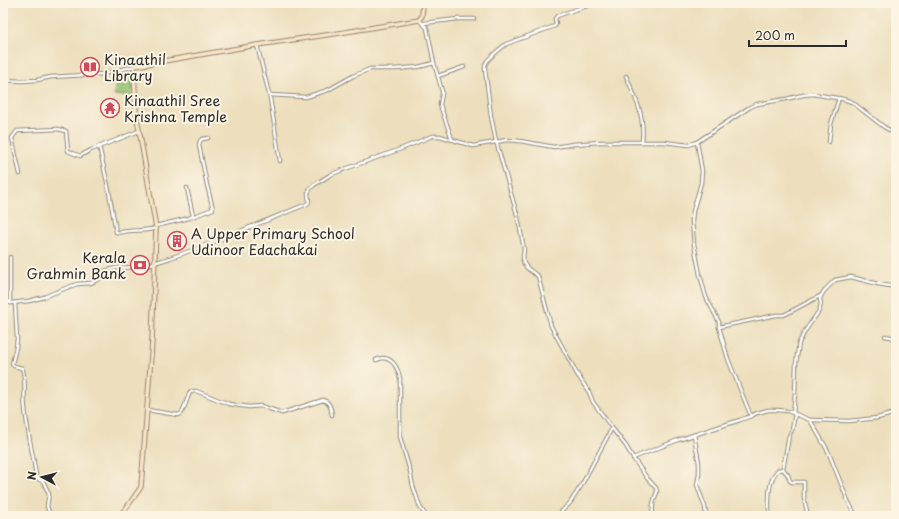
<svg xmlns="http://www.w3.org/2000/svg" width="899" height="519" viewBox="0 0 899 519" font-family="'Playpen Sans',sans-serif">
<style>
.park{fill:url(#park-dots);stroke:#60784f}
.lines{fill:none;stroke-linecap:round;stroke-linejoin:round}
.street-casing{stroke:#8c8574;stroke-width:4.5}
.secondary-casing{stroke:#8c8574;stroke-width:5.5}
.street{stroke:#fff;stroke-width:2.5}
.secondary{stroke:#fce5c4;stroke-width:3.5}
.labels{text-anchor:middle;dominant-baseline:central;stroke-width:4;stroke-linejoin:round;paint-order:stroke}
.poi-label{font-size:14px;fill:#2b2b2b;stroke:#fcf5e5;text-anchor:start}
</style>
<defs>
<pattern id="park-dots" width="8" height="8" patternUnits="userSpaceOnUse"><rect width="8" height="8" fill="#95c473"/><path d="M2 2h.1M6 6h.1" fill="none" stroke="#7a9f5f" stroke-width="1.8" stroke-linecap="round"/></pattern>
</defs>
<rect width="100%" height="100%" fill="#fcf5e5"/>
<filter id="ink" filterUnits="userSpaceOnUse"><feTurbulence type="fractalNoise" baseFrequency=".025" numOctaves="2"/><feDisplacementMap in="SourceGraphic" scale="8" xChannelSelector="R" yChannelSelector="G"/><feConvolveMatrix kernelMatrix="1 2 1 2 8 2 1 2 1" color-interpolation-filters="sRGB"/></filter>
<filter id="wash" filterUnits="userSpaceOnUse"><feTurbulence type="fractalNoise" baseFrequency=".012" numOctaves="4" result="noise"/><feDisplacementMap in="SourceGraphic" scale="16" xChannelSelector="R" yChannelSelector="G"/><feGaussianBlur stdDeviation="0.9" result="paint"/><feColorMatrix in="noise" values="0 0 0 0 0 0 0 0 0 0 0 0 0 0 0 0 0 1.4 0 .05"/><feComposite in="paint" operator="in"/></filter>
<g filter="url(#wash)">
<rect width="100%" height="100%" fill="#eddfbd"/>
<polygon class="park" points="132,75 133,86 132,97 114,95 116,77"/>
</g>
<g filter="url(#ink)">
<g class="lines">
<defs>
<g id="street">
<path d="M597,3L577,9L557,16L555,19L556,24L555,26L506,44L494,54L487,61L485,65V69L491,116L496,141L518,218L524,249C524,252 523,255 523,259C523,267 532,272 538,276L551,326L577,374L589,392L593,402L612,428"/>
<path d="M419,20L427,28L434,63L442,91C443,96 440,100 440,105L452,139"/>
<polyline points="424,23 458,19 474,19"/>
<polyline points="257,45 270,98 280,161"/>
<polyline points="438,76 464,67"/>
<path d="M626,76C636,99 645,115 642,142"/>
<polyline points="3,80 22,81 37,80 51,77 103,74 135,66"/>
<polyline points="269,95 306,97 328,90 353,76 370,69 395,69 418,67 434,63"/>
<polyline points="697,142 702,171 701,183 693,211 692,221 694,244 700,275 706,297 719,322 719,327 728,359 751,416 757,413 768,410 777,410 788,411 810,420 828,451 848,501 856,516"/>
<polyline points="829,142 831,124 839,98"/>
<path d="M99,146L108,186L116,232C121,233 124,231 129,231C138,230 147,231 156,228"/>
<polyline points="20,174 12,138 17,131 58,129 66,131 68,151 80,156 91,150 139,131"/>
<polyline points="187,188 193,216"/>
<polyline points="156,226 189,218 213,209 207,185 199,145 200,141 202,139 208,138"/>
<polyline points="3,302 11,303 29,301 44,297 66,288 77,284 91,283 99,279 105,271 116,268 139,267 154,263 170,258 201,247 307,204 309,202 308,193 310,189 314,185 330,175 345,169 401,149 432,136 440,136 473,146 507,140 520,141 554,147 574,144 600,142 664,142 689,145 697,142 750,107 757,104 786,99 803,95 813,94 843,99 852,102 884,127 896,134"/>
<polyline points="10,303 10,257"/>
<path d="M15,303L17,339L16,347L12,364L14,366L22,368C27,381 23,394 25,408C27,431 33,453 36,476L38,479L43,481L49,494L47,506L50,516"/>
<polyline points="719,327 776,315 784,315 820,296"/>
<polyline points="885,336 896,338"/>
<path d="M376,360C376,360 382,358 382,358C393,358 398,369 400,378V437L410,471L413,486L420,507L426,516"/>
<path d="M147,410L178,415L181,414C185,407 187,399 190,392L196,391L229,404L249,407L261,406L282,413L323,400C330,402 331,409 332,415"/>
<polyline points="793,413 795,394 796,363 799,343 805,331 819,311 821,304 820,299 821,296 824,291 835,280 851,277 878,284 896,287"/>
<polyline points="811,420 849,421 877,418 896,413"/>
<polyline points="694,435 699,463 699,474 697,485 705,507 706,515 708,516"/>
<path d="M633,458L647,478L656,488L657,492C653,501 652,506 653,516"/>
<polyline points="783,469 789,436 792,430 795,414"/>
<polyline points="557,516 570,503 581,486 612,428 626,446 633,458 678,440 740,420 751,416"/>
<path d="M769,516C769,501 767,481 778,470L783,469L788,475L790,481L792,482H804V498L808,516"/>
</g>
<polyline id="secondary" points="119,516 127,507 141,487 152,342 156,228 136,112 134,71 135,66 257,45 333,34 419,20 422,16 423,3"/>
</defs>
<use href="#street" class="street-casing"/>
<use href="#secondary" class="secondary-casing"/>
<use href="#street" class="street"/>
<use href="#secondary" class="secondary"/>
</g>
</g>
<defs>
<symbol id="library-ring" viewBox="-11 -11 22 22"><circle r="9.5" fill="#fcf5e5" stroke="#d1495b" stroke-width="1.5"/><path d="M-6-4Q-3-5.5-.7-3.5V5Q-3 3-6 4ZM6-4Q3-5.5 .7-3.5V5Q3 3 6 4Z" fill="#d1495b"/></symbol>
<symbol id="temple-ring" viewBox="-11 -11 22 22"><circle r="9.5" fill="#fcf5e5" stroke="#d1495b" stroke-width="1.5"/><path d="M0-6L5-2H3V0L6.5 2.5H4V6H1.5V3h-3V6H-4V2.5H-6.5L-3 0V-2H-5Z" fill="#d1495b"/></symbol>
<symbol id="building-ring" viewBox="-11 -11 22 22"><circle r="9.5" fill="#fcf5e5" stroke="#d1495b" stroke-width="1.5"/><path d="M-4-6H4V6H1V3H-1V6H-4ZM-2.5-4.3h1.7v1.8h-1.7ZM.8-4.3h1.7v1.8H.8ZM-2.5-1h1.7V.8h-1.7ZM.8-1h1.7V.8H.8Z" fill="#d1495b"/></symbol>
<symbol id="bank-ring" viewBox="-11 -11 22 22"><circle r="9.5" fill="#fcf5e5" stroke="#d1495b" stroke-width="1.5"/><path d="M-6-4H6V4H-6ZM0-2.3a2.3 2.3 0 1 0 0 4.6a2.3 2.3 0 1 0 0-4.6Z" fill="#d1495b"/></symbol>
</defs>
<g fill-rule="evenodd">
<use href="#library-ring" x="79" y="56" width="22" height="22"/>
<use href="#temple-ring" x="99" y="97" width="22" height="22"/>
<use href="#building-ring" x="166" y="230" width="22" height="22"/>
<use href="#bank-ring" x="129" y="254" width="22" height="22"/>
</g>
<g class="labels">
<g class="poi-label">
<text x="104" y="59">Kinaathil<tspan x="104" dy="16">Library</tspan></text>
<text x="124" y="100">Kinaathil Sree<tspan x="124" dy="16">Krishna Temple</tspan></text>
<text x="191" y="233">A Upper Primary School<tspan x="191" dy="16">Udinoor Edachakai</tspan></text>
<text x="126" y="257" text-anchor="end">Kerala<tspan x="126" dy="16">Grahmin Bank</tspan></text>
</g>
</g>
<rect width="899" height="519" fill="none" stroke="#fcf5e5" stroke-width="16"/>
<g transform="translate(42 477) rotate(277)" stroke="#fcf5e5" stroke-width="3" paint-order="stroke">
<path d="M0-3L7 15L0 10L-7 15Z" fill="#2b2b2b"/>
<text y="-6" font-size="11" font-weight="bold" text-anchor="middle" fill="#2b2b2b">N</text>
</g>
<path d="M749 40v6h97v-6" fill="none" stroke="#2b2b2b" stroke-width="2"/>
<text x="755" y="40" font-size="12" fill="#2b2b2b" stroke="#fcf5e5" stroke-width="3" paint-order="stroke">200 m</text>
</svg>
